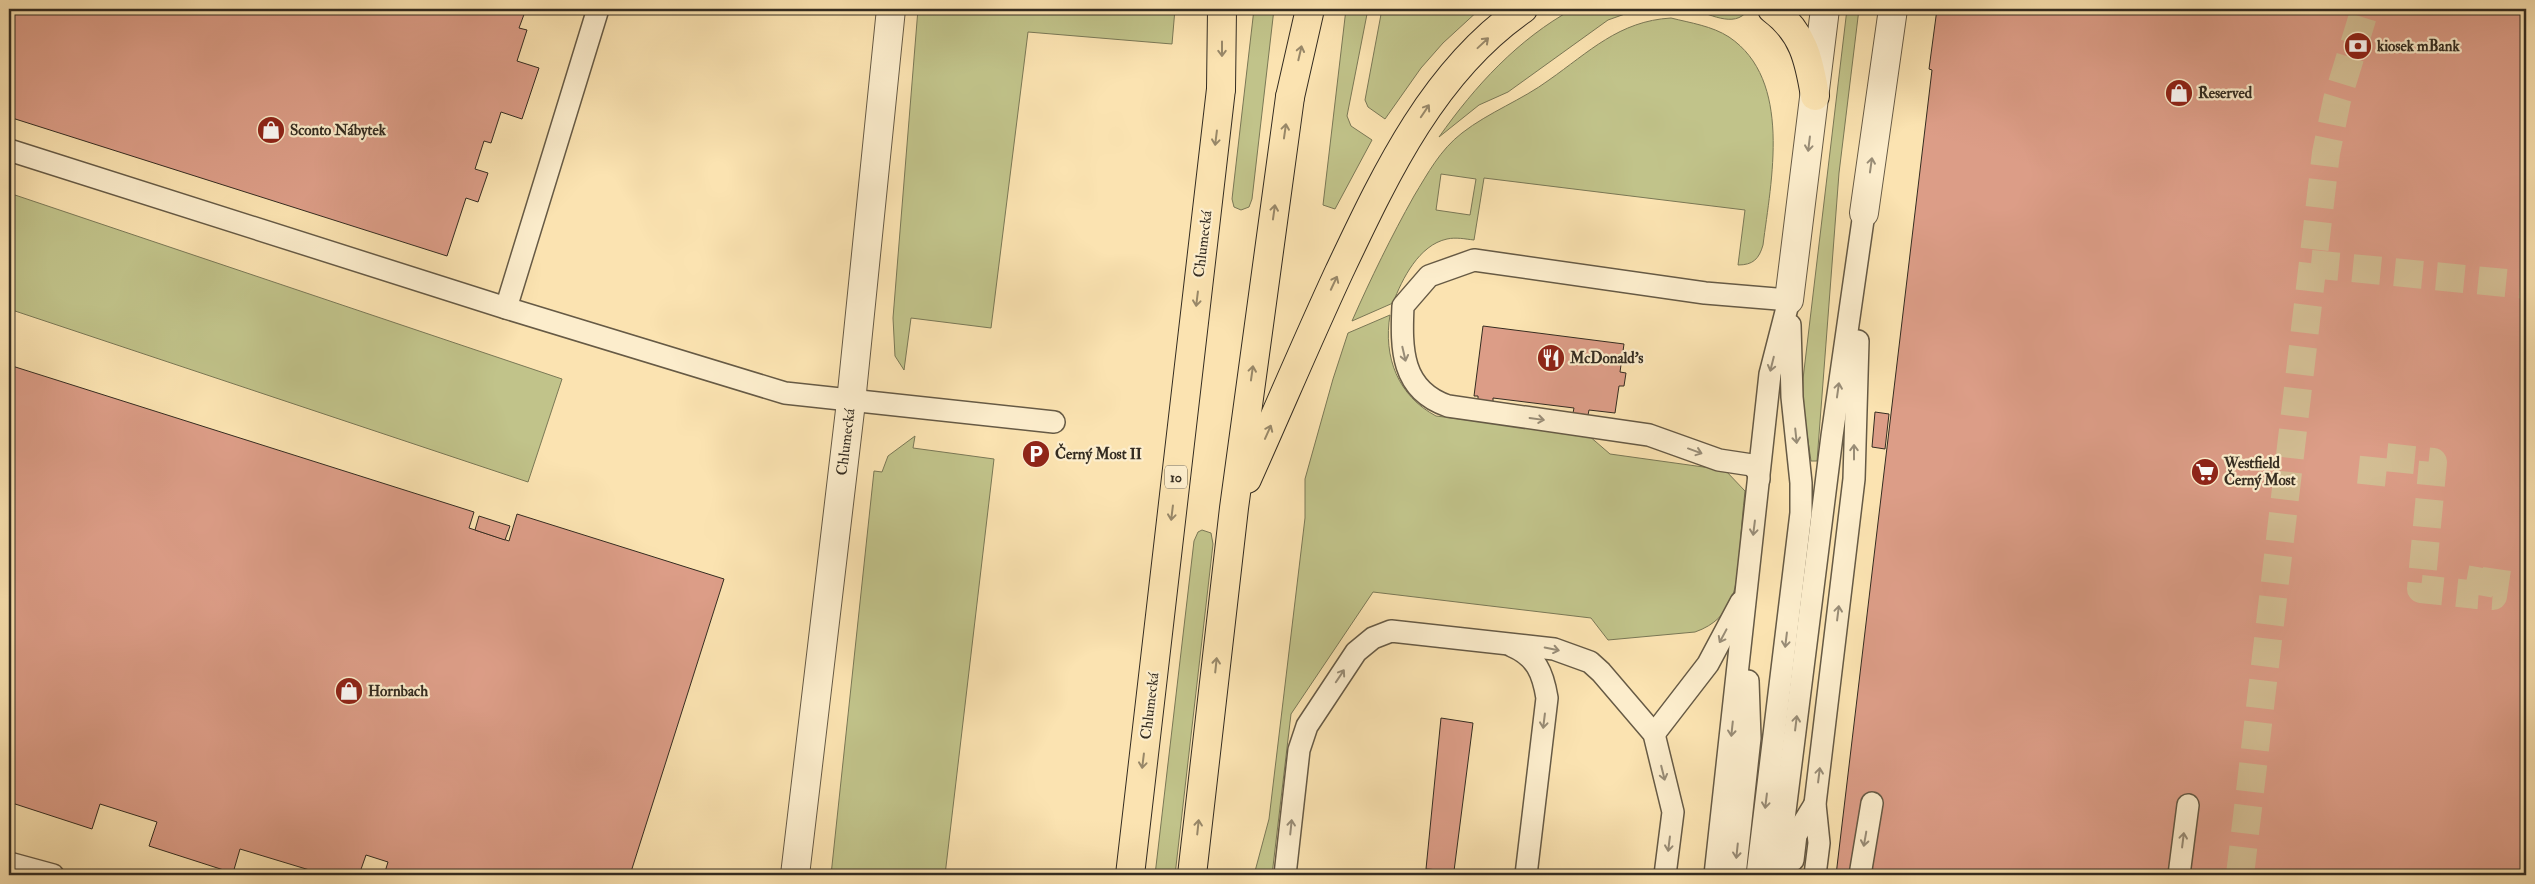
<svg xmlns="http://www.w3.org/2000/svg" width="2535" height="884" viewBox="0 0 2535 884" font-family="'IM FELL Double Pica',serif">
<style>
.green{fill:#c1c38a;stroke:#7a7856;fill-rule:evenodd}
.building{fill:#dc9d87;stroke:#342c21}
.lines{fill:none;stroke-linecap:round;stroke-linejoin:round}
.pedestrian-tunnel{stroke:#d3be94;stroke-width:28;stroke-dasharray:28 14;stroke-linecap:butt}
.service-casing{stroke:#665a45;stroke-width:24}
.minor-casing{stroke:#665a45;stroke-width:30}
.tertiary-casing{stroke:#665a45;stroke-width:30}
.primary-casing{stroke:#342c21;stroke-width:30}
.motorway-casing{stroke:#342c21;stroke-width:30}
.service{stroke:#fcedcc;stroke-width:21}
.minor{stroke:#fcedcc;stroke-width:28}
.tertiary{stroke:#fcedcc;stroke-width:28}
.primary{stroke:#fbe3b1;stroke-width:28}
.motorway{stroke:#fbe3b1;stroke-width:28}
.oneway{stroke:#988869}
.oneway2{stroke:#988c76}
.labels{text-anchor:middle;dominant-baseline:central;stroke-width:4.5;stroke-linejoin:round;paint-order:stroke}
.shield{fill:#fcedcc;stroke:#706654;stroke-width:1}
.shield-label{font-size:14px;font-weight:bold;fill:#342c21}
.poi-label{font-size:15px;font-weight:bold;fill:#342c21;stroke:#fcedcc;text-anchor:start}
.street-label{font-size:15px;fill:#342c21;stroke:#fcedcc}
</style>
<rect width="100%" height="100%" fill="#fbe3b1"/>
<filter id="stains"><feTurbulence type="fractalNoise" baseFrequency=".004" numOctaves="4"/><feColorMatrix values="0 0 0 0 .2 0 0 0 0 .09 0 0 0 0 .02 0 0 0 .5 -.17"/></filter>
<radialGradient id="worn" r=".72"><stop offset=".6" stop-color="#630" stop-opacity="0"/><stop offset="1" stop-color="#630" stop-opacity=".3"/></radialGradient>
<g class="green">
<polygon points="918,9 1175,9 1172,44 1028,32 991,328 911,318 904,370 895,356 893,318"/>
<polygon points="1254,9 1274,9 1252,199 1249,207 1241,210 1234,207 1232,199"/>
<polygon points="1346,9 1368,9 1347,116 1351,126 1372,140 1335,209 1323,205"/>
<polygon points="1382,9 1480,9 1443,43 1421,68 1385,119 1368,107 1365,100"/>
<path d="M1573,9H1639L1608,20L1508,92L1479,105L1439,137C1475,86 1518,39 1573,9Z"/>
<path d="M1689,9H1746L1748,10C1734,30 1708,12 1689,9Z"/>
<polygon points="1847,9 1859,9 1839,173 1817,461 1811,461 1803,407 1803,379"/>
<path d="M1671,18C1691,23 1712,26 1729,37C1793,80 1771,181 1763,245C1759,259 1753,265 1738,265L1745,210L1484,178L1474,240C1465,239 1456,237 1447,239C1419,245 1402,279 1393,303L1352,321C1371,278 1391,237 1414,196C1428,173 1440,150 1462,133C1489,112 1522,100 1549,80C1589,52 1619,21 1671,18ZM1441,174L1476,179L1470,215L1436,210Z"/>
<polygon points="9,193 562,379 528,482 9,309"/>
<path d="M1390,315C1383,357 1398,396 1436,416L1588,435L1610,454L1725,470L1745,491C1743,510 1741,530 1740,549C1737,585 1735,618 1695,632L1608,640L1591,618L1373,592L1291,714L1272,875H1254L1269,819L1305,518V479L1333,379L1348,333Z"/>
<polygon points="915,436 913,448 994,459 945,875 831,875 874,471 882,472 888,456"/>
<polygon points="1202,530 1211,533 1213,544 1175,875 1155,875 1194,541 1198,532"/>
</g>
<g class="building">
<polygon points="9,9 526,9 519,28 527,30 517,61 539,68 522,119 501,112 491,143 484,141 475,169 488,173 478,202 466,198 447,256 9,117"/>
<polygon points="1937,9 2526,9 2526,875 1836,875 1932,70 1929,69"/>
<polygon points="1483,326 1624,344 1620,372 1626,373 1624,386 1619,386 1615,413 1589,410 1588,415 1573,413 1574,408 1493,398 1493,403 1478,401 1478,396 1474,396"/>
<polygon points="9,365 474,512 469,528 509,541 517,514 724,579 630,875 384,875 388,862 366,855 359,875 326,875 240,849 233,873 149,846 157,822 100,804 92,829 9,802"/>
<polygon points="1875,412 1889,414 1885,449 1872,447"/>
<polygon points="479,516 510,526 505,540 475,530"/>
<polygon points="1441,718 1473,723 1454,871 1426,869"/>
</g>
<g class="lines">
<g class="pedestrian-tunnel">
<polyline points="2311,264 2526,285"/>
<polyline points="2371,485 2374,456 2433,462 2421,589 2478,595"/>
<polyline points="2483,568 2478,595 2493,596 2497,569"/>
<polyline points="2240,875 2326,153 2337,100 2365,9"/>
</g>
<defs>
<g id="service">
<polyline points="9,150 506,308 785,393 1054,422"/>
<polyline points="506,308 598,9"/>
<path d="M1759,479L1758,472L1752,465L1719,460L1649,435L1448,406C1401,390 1401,349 1403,306L1429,276L1474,260L1705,293L1789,300"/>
<path d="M1512,646C1536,656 1543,673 1547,698L1526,875"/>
<polyline points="1654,734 1708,664 1741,602"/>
<polyline points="1793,860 1796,835 1815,804"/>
<polyline points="9,863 53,875"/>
<polyline points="1285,875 1299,750 1307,726 1356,652 1373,638 1391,631 1554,649 1590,662 1601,672 1654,734 1673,812 1665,875"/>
<polyline points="1715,875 1770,374 1789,300"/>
<polyline points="1735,875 1750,738 1748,681"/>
<polyline points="1757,875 1801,513 1801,483 1792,397 1790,325"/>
<polyline points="1777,875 1832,436 1864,213"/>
<polyline points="1815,875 1819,843 1815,804 1854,479 1858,341"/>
<polyline points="1860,875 1872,803"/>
<polyline points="2179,875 2188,805"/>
</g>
<g id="minor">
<polyline points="1864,213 1893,9"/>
<polyline points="1789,300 1825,9"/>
</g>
<polyline id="tertiary" points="795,875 851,402 891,9"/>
<g id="primary">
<path d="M1772,9C1803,32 1809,59 1815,96"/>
<path d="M1247,479C1278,410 1307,341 1339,272C1385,175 1433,71 1523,9"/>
<polyline points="1130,875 1221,89"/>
<polyline points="1192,875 1234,508 1290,97"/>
</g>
<g id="motorway">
<polyline points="1221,89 1222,9"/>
<polyline points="1290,97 1310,9"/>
</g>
</defs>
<use href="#service" class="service-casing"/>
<use href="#minor" class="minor-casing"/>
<use href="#tertiary" class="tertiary-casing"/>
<use href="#primary" class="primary-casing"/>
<use href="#motorway" class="motorway-casing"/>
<use href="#service" class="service"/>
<use href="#minor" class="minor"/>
<use href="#tertiary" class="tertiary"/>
<use href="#primary" class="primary"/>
<use href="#motorway" class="motorway"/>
</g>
<defs><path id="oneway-shaft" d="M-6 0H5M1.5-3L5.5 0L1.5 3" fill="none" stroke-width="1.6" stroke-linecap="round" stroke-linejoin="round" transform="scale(1.25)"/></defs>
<g class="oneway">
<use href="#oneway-shaft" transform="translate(1483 43) rotate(-43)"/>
<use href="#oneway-shaft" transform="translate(1222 49) rotate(90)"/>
<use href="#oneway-shaft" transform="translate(1300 53) rotate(-77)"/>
<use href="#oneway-shaft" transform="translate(1425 111) rotate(-56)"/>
<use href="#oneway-shaft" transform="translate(1285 131) rotate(-82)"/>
<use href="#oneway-shaft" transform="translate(1216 138) rotate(97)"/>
<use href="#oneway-shaft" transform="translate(1274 212) rotate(-82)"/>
<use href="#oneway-shaft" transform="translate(1334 283) rotate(-65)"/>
<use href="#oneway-shaft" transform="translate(1197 299) rotate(97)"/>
<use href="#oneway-shaft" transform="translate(1252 373) rotate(-82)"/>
<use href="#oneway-shaft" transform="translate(1268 432) rotate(-66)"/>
<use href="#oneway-shaft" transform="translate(1172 513) rotate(97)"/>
<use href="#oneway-shaft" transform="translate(1216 665) rotate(-84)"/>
<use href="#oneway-shaft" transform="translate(1143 761) rotate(97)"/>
<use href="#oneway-shaft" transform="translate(1198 827) rotate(-84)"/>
</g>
<g class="oneway2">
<use href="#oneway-shaft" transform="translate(1809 144) rotate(97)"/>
<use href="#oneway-shaft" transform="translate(1871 165) rotate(-82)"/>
<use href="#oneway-shaft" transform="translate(1404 354) rotate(77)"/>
<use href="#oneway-shaft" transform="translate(1772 364) rotate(104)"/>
<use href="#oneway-shaft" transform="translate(1838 390) rotate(-82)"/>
<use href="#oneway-shaft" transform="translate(1537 419) rotate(8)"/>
<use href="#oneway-shaft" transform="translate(1796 436) rotate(84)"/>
<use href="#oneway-shaft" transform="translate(1695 451) rotate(20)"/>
<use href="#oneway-shaft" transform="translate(1854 452) rotate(-90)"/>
<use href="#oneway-shaft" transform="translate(1754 528) rotate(97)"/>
<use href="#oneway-shaft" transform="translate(1838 613) rotate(-83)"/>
<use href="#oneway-shaft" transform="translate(1723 636) rotate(118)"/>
<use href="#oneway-shaft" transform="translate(1786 640) rotate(97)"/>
<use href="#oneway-shaft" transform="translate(1552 649) rotate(12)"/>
<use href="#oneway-shaft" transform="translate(1340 676) rotate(-56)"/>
<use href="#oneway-shaft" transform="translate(1544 721) rotate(97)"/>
<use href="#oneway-shaft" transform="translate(1796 723) rotate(-83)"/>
<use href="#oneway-shaft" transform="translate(1732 729) rotate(96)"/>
<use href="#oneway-shaft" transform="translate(1663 773) rotate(76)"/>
<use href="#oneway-shaft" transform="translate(1819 775) rotate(-83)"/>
<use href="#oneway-shaft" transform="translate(1766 801) rotate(97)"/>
<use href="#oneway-shaft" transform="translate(1291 827) rotate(-84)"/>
<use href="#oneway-shaft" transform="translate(1865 839) rotate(100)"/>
<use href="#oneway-shaft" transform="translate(2183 840) rotate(-83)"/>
<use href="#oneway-shaft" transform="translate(1669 844) rotate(97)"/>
<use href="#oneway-shaft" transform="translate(1737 851) rotate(96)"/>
</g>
<defs>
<symbol id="bank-disc" viewBox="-11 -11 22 22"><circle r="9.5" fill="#8f2418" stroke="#fcedcc"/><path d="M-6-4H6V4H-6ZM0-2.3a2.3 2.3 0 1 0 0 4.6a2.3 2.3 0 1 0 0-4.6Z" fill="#fff"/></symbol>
<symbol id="shop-disc" viewBox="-11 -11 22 22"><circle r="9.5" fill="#8f2418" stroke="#fcedcc"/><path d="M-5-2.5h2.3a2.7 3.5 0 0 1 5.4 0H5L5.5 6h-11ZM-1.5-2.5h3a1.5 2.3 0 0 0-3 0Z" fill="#fff"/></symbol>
<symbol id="restaurant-disc" viewBox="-11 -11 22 22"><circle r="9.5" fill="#8f2418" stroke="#fcedcc"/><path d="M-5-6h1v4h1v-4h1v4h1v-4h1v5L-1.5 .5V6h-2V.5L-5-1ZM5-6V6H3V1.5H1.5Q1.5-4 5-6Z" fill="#fff"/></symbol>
<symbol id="parking-disc" viewBox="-11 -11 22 22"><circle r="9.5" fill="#8f2418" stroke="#fcedcc"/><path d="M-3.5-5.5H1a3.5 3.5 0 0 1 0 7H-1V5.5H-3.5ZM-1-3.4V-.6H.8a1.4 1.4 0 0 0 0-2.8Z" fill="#fff"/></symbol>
<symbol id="supermarket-disc" viewBox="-11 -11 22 22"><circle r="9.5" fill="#8f2418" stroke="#fcedcc"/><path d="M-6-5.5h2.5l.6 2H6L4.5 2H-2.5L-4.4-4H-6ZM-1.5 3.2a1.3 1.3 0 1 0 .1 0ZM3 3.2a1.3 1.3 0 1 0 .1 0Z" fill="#fff"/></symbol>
</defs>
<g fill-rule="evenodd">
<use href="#bank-disc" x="2342" y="30" width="32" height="32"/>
<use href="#shop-disc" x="2163" y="77" width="32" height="32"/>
<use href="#shop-disc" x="255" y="114" width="32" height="32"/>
<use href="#restaurant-disc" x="1535" y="342" width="32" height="32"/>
<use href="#parking-disc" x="1020" y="438" width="32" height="32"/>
<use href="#supermarket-disc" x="2189" y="456" width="32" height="32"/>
<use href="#shop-disc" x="333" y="675" width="32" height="32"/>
</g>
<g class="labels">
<rect class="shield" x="1165" y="465.5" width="22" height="23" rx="4"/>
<g class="shield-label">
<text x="1176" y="477">10</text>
</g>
<g class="poi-label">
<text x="2377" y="46">kiosek mBank</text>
<text x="2198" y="93">Reserved</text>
<text x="290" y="130">Sconto Nábytek</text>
<text x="1570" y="358">McDonald's</text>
<text x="1055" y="454">Černý Most II</text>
<text x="2224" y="463">Westfield<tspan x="2224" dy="17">Černý Most</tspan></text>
<text x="368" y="691">Hornbach</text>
</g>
<g class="street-label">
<text transform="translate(1203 244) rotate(-83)">Chlumecká</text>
<text transform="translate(846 442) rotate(-83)">Chlumecká</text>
<text transform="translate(1150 706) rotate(-83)">Chlumecká</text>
</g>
</g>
<rect width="2535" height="884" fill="none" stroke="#fbe3b1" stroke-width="30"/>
<rect x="10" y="10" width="2515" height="864" fill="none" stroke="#342c21" stroke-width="2.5"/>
<rect x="15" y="15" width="2505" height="854" fill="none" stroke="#342c21"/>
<rect width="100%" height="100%" filter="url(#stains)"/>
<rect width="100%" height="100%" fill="url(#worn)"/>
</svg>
